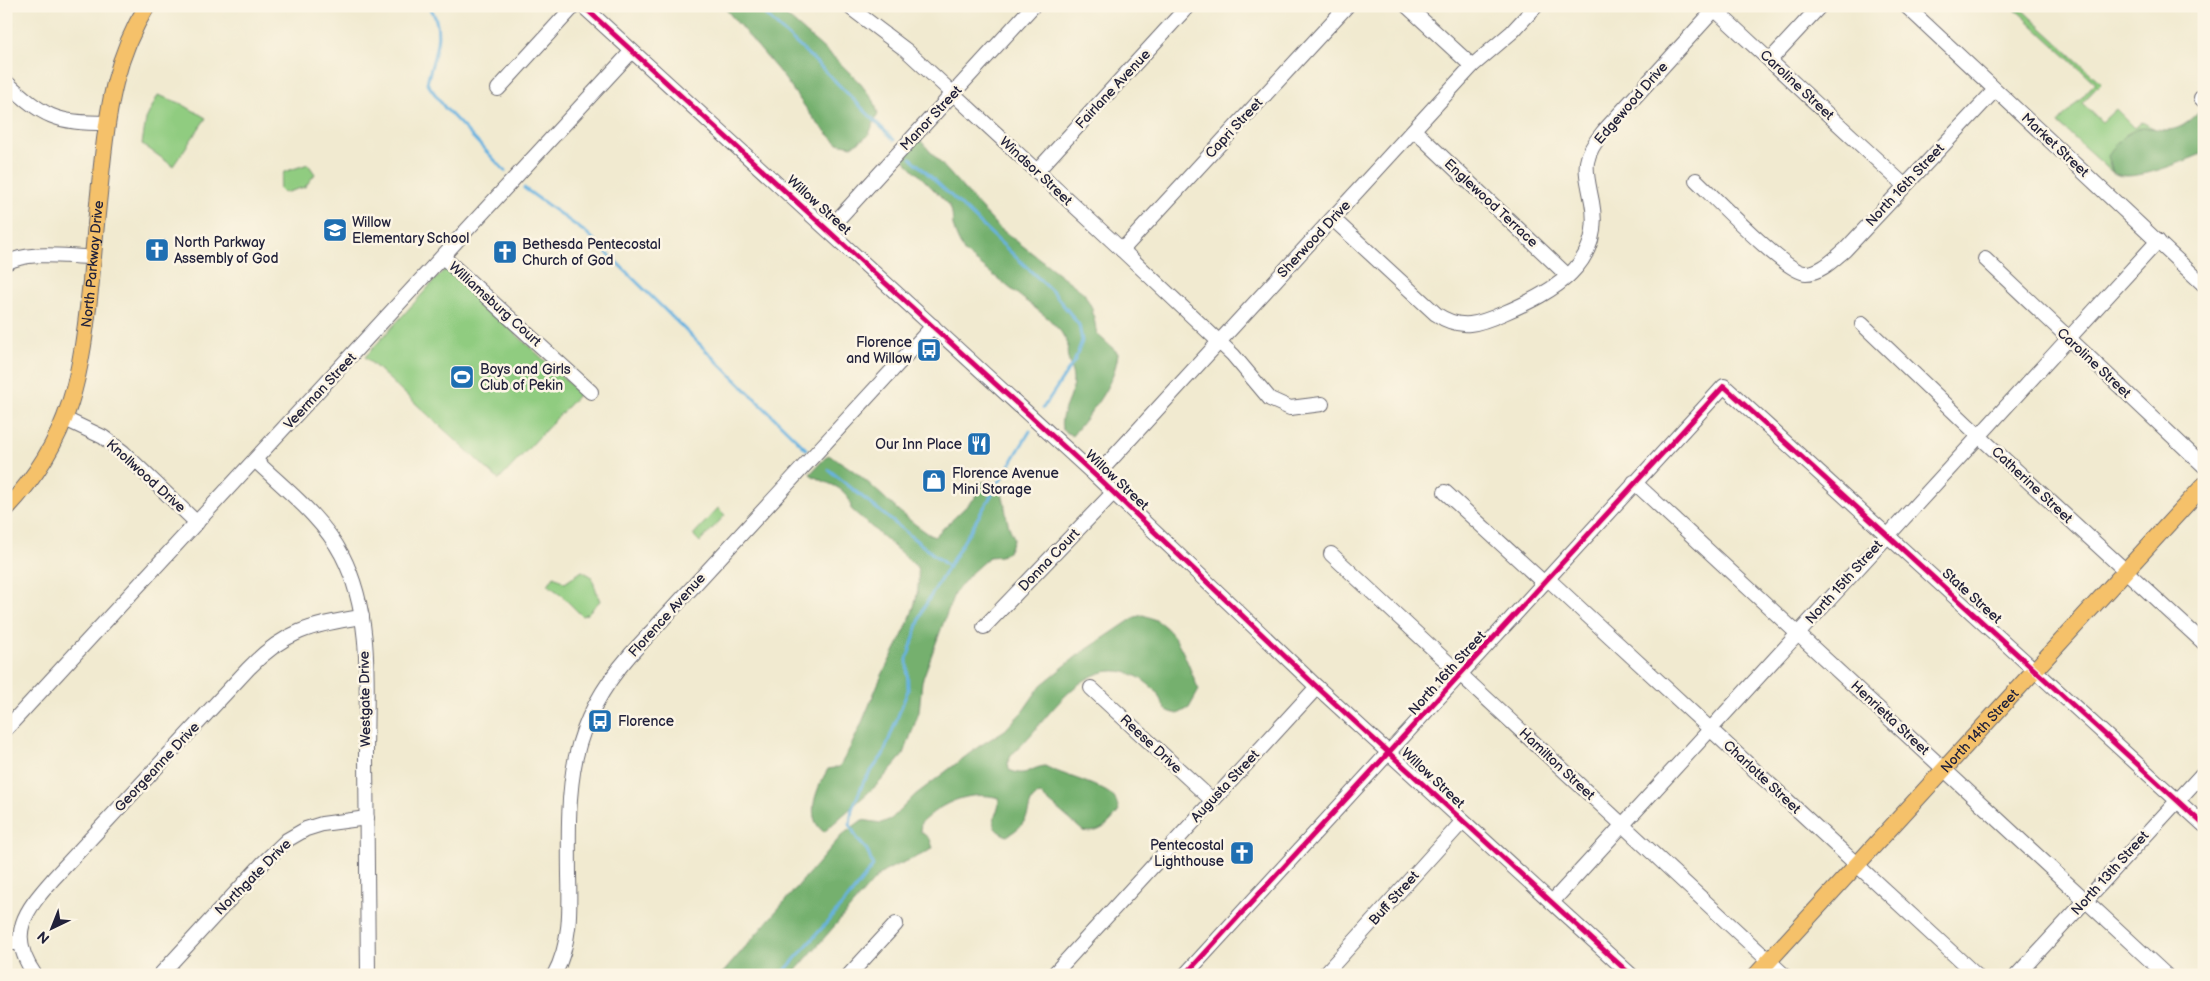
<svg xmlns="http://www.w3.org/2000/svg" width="2210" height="981" viewBox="0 0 2210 981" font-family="'Balsamiq Sans',sans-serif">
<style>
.green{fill:#90cc80;stroke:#59775e}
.forest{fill:#74b06e;stroke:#4b6954}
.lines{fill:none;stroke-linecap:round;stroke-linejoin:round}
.stream{stroke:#67b2e0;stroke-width:3}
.minor-casing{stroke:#6a686f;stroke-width:16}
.major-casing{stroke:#6a686f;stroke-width:18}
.minor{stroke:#fff;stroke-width:14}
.major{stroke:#f5c16b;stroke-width:16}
.cycleway-casing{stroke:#fcf5e5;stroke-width:8}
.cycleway{stroke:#d6006c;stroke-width:5}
.labels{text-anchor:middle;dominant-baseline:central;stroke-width:5;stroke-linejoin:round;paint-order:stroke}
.street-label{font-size:14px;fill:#22223b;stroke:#fcf5e5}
.poi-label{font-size:14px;fill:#22223b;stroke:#fcf5e5;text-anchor:start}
</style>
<rect width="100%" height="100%" fill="#fcf5e5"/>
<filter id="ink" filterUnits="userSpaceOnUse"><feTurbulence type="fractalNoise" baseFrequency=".02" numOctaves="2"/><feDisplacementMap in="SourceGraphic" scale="10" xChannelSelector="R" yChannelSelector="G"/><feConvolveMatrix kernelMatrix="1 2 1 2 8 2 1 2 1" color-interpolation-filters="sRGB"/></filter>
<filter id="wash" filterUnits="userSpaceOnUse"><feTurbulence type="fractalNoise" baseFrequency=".0096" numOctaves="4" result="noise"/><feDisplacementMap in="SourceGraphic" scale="20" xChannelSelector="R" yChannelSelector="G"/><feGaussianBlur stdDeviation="1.12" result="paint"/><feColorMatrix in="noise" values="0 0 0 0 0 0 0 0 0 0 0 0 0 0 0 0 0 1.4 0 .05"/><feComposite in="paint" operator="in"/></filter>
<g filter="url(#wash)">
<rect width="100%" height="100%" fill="#f1ead0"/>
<g class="green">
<polygon points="2012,6 2018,6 2101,83 2082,103 2102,122 2116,109 2135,128 2142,122 2153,128 2136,130 2109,164 2113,173 2058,123 2095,83"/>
<polygon points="158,95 180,103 206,118 173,166 142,144 146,119"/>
<polygon points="308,164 315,174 305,187 284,193 279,188 284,172"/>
<polygon points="445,269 580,393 499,480 365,357"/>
<polygon points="718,508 725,515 700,542 693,535"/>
<polygon points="582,571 591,576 600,601 587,614 582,616 559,593 548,585 554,576 565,583"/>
</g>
<g class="forest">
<polygon points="723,6 775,6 838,61 860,83 874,101 878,114 868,136 852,146 837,143 816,122 782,75"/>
<path d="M2199,112H2204V153C2184,161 2132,184 2113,173L2108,156C2114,148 2120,137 2129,133C2155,117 2166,147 2199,112Z"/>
<path d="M920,140L997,226L1084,293L1092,308L1097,334L1118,353C1115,385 1091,412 1072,436L1062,429C1058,413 1074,397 1073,379C1072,365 1065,360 1068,344L1061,332L1049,319L964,252C960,243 955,235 953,225C952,216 953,212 949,205L903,159Z"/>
<path d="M828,455C868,474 894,514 934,537L975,498L977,484C1006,473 1003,505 1008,523C1009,528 1012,533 1014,538L1009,550L1001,556L989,557L972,572L954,594L922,681L919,712L904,754L879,783L824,832C803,817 818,786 828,769L839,767C854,743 864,718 875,691C889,655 926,607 917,567L851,509C850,485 825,485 810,474Z"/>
<path d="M1143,615C1179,625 1185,660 1199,690L1189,708L1178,714C1175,713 1169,712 1167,710C1161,705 1160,695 1155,690C1151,686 1144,681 1140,678C1083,647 1046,726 1012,754L1008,762L1009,770C1028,778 1028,768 1045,766C1061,775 1107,786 1115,799C1117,802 1118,807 1119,811C1110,823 1100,835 1083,831L1040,794C1028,799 1031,806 1027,816C1023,826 1015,831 1007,836C982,826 1000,816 999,798C970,790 942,802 921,823L920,831L930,839L933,848C916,860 895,863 878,876L792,975H721L842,835L862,820L881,823L891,819L915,795L978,747L1005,730L1023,711L1041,685L1077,656L1135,617Z"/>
</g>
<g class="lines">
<g class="stream">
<path d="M429,6C447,30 433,57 427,83L445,108L505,171"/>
<polyline points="756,6 814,60 894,140"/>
<polyline points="911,158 1054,293 1079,325 1082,341 1075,360 1043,408"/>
<polyline points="524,188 589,235 806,449"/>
<polyline points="829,470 949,567"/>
<polyline points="781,975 850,896 873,866 867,850 858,840 850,825 852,809 864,781 883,755 908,690 907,659 923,609 1030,431"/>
</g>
</g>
</g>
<g filter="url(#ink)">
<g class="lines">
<defs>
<g id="minor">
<polyline points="583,6 1096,476 1317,687 1631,975"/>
<polyline points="848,6 906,50 1122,250 1233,355 1270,399 1290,408 1322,404"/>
<polyline points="1407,6 1472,66"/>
<polyline points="1711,6 1904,185"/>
<polyline points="1906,6 2204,285"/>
<polyline points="1770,60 1820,6"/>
<path d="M6,82C44,117 55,123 107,123"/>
<polyline points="498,89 574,6"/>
<polyline points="2201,98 2204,101"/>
<polyline points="1414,130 1568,276"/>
<polyline points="1037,171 1188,6"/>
<path d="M1696,180C1714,197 1787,274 1806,273C1821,273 1834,259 1845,250L1995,90"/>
<path d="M1333,219L1436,314C1461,331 1479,324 1504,313C1553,292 1604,265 1592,202C1586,170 1580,160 1603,132L1715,9"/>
<polyline points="829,229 1033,6"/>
<polyline points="1122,250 1347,6"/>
<polyline points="443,257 591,392"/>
<polyline points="1985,259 2204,466"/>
<path d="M6,263C30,250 67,257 93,257"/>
<polyline points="1862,324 1979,436 2204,643"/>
<polyline points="65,419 103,437 123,452 197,523"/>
<path d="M256,461C286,490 322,517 342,555C374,617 366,692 366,759C367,831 367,903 368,975"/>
<polyline points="1096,476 1472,66 1512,32 1536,6"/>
<polyline points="1634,482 2166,975"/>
<polyline points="1445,492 1544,583"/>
<polyline points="1331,554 1784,975"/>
<polyline points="1548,579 1976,975"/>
<polyline points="984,627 1114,492"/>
<polyline points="1091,688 1212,800"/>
<polyline points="6,729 632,51"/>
<polyline points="1552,902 2158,241"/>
<polyline points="6,943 20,943"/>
<path d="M35,975C6,934 25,911 54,878L248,669C283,632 312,624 362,617"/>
<polyline points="160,975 264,862 287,840 306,829 322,824 367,818"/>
<path d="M554,975C571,944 570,909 569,875C568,786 567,727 630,655L933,326"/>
<polyline points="849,975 896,924"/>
<polyline points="1053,975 1317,687"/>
<polyline points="1185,975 1724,386 2204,825"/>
<polyline points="1324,975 1463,821"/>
<polyline points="2017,975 2204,772"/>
</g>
<g id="major">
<path id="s1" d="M6,509C73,438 81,374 91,281C94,242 98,203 102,165C108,108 116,55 147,6"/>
<path id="s2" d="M1756,975L2204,485"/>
</g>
</defs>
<use href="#minor" class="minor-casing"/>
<use href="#major" class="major-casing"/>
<use href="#minor" class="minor"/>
<use href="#major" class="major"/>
<defs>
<g id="cycleway">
<polyline points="583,6 1096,476 1317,687 1631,975"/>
<polyline points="1185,975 1724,386 2204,825"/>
</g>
</defs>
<use href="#cycleway" class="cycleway-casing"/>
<use href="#cycleway" class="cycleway"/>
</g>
</g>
<defs>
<symbol id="school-square" viewBox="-11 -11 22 22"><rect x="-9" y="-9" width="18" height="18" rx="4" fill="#1f6fb2" stroke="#fcf5e5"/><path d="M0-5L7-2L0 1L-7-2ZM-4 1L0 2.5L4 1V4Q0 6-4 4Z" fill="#fff"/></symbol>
<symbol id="church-square" viewBox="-11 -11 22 22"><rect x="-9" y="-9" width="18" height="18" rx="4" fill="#1f6fb2" stroke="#fcf5e5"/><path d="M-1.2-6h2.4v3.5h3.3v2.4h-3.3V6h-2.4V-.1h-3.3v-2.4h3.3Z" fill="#fff"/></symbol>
<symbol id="bus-square" viewBox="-11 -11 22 22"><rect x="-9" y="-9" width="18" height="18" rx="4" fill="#1f6fb2" stroke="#fcf5e5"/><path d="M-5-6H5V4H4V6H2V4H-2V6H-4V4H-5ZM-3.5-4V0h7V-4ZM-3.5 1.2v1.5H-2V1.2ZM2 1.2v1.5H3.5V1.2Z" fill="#fff"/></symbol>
<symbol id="stadium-square" viewBox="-11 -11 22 22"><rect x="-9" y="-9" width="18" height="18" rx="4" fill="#1f6fb2" stroke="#fcf5e5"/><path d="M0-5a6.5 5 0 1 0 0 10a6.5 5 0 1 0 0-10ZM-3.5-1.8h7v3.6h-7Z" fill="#fff"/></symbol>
<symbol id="restaurant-square" viewBox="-11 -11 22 22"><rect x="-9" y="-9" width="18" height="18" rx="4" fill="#1f6fb2" stroke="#fcf5e5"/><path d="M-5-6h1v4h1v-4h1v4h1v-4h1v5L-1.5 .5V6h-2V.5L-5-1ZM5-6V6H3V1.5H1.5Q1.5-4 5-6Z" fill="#fff"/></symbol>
<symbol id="shop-square" viewBox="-11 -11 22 22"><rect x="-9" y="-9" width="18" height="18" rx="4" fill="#1f6fb2" stroke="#fcf5e5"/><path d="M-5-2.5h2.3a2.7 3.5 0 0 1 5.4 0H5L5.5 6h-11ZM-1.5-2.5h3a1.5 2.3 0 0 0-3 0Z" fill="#fff"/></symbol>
</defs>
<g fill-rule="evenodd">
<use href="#school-square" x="321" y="216" width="28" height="28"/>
<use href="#church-square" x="143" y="236" width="28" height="28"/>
<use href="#church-square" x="491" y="238" width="28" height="28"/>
<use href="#bus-square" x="915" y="336" width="28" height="28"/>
<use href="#stadium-square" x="448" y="363" width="28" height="28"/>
<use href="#restaurant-square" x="965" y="430" width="28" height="28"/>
<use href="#shop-square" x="920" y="467" width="28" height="28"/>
<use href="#bus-square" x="586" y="707" width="28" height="28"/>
<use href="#church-square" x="1228" y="839" width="28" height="28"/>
</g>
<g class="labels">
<g class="street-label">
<text transform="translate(1797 85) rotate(43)">Caroline Street</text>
<text transform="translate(1113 89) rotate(-47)">Fairlane Avenue</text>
<text transform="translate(1631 103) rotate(-49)">Edgewood Drive</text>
<text transform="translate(931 118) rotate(-47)">Manor Street</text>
<text transform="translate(1234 128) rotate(-47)">Capri Street</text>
<text transform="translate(2055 145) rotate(43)">Market Street</text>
<text transform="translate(1036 171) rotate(43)">Windsor Street</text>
<text transform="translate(1905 185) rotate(-47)">North 16th Street</text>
<text transform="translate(1491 203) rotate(43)">Englewood Terrace</text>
<text transform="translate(819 205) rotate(42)">Willow Street</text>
<text transform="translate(1314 239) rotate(-47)">Sherwood Drive</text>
<text stroke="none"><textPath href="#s1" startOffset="266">North Parkway Drive</textPath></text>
<text transform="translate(495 304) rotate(42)">Williamsburg Court</text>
<text transform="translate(2094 363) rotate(43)">Caroline Street</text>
<text transform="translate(320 391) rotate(-47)">Veerman Street</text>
<text transform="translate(146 476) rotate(42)">Knollwood Drive</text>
<text transform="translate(1117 480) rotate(43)">Willow Street</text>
<text transform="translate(2032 485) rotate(43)">Catherine Street</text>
<text transform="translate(1049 560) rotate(-46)">Donna Court</text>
<text transform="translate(1844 582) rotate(-48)">North 15th Street</text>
<text transform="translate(1972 596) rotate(42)">State Street</text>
<text transform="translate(667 615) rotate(-48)">Florence Avenue</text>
<text transform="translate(1447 673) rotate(-48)">North 16th Street</text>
<text transform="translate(365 699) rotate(-91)">Westgate Drive</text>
<text transform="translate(1890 718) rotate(43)">Henrietta Street</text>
<text stroke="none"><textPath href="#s2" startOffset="331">North 14th Street</textPath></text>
<text transform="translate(1151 744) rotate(43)">Reese Drive</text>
<text transform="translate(1557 764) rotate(43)">Hamilton Street</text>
<text transform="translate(157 767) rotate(-47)">Georgeanne Drive</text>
<text transform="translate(1762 777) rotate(43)">Charlotte Street</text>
<text transform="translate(1433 778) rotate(43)">Willow Street</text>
<text transform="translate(1225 786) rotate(-47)">Augusta Street</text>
<text transform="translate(2110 873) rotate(-48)">North 13th Street</text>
<text transform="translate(253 877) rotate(-45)">Northgate Drive</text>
<text transform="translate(1394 898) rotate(-48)">Buff Street</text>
</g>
<g class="poi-label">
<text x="352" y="222">Willow<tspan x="352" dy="16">Elementary School</tspan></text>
<text x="174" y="242">North Parkway<tspan x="174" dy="16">Assembly of God</tspan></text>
<text x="522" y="244">Bethesda Pentecostal<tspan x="522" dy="16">Church of God</tspan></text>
<text x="912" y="342" text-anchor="end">Florence<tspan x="912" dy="16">and Willow</tspan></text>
<text x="480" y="369">Boys and Girls<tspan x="480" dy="16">Club of Pekin</tspan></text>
<text x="962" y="444" text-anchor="end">Our Inn Place</text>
<text x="952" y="473">Florence Avenue<tspan x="952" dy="16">Mini Storage</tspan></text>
<text x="618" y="721">Florence</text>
<text x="1224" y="845" text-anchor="end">Pentecostal<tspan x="1224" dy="16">Lighthouse</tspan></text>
</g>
</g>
<rect width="2210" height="981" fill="none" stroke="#fcf5e5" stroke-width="25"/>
<g transform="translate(52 928) rotate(223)" stroke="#fcf5e5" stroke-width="4" paint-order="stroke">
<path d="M0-4L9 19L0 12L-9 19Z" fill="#22223b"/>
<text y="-8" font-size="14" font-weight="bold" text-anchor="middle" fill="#22223b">N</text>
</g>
</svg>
